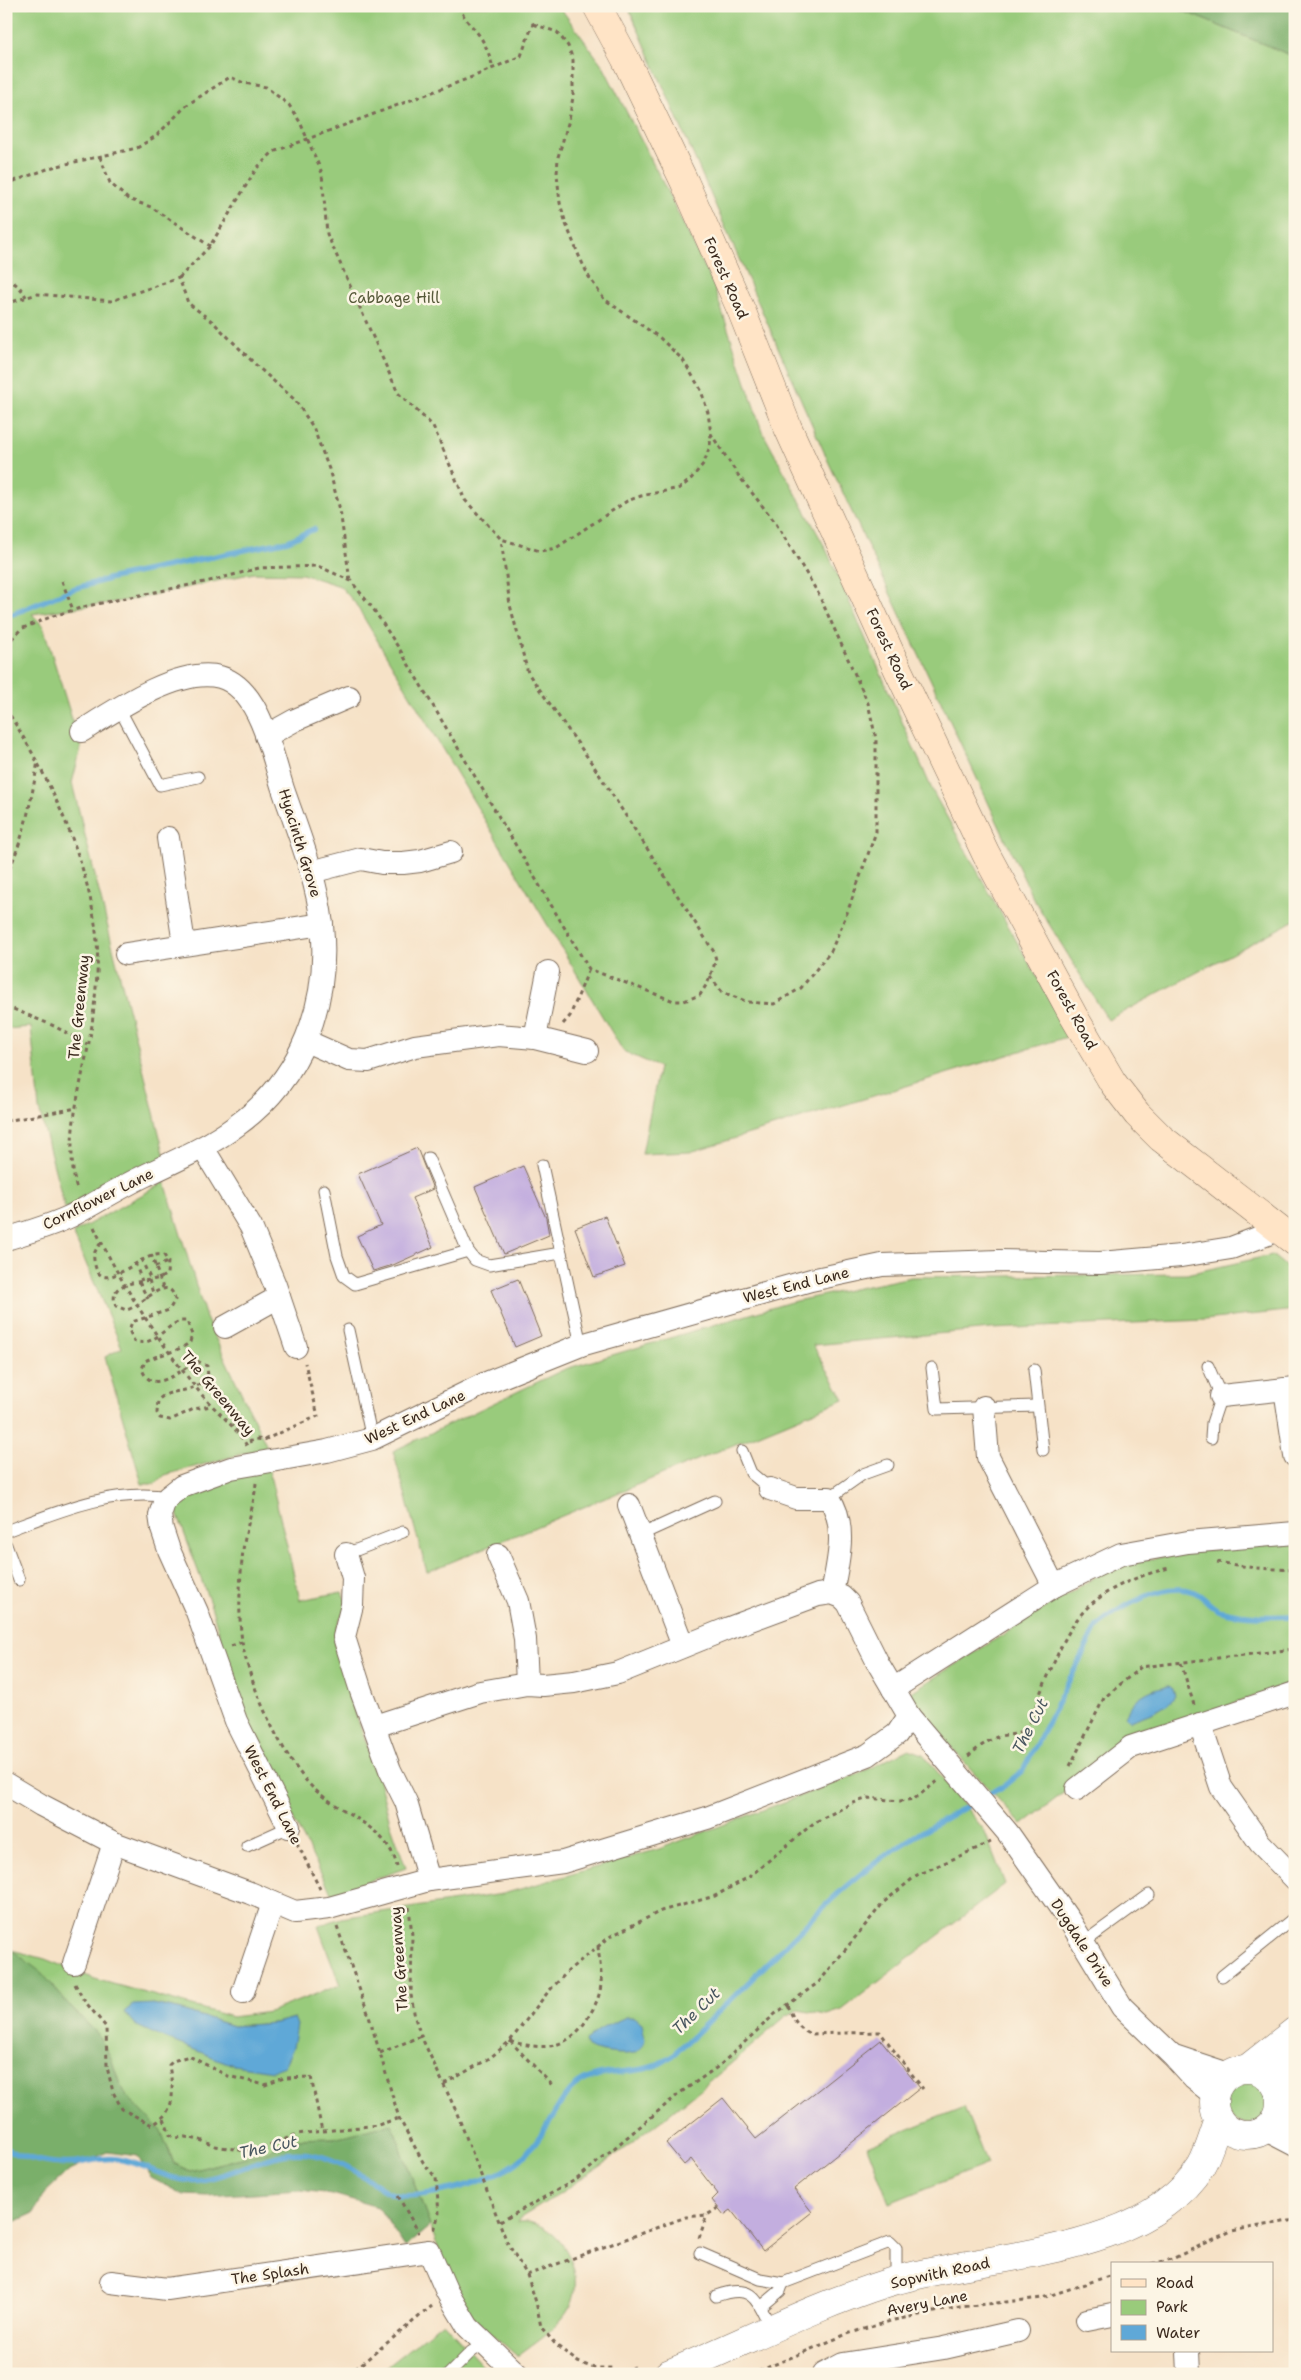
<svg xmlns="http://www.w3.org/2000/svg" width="1301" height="2380" viewBox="0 0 1301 2380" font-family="'Shantell Sans',sans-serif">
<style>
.green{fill:#99cb7b;stroke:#6a7a4c;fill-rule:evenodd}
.forest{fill:#7aaf6b;stroke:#5a6c44}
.water{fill:#5fa8d7;stroke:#4d697a}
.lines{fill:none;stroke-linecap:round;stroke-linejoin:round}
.stream{stroke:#5fa8d7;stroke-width:5.5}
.building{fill:#c3aedf}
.service-casing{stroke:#7c6a59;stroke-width:13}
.minor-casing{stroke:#7c6a59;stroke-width:24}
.tertiary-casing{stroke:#7c6a59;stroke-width:29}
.secondary-casing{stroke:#7c6a59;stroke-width:29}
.path{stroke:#7c6a59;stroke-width:3;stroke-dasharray:4 4;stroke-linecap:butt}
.service{stroke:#fff;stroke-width:11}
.minor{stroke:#fff;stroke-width:22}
.tertiary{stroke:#fff;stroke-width:28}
.secondary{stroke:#ffe4c6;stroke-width:28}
.labels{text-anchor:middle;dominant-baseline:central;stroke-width:5;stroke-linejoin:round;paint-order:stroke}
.street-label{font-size:15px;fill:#3b2a1e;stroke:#fcf5e5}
.park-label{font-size:15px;fill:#575a3a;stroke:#fcf5e5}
.water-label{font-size:16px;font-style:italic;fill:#48565f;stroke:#fcf5e5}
</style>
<rect width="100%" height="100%" fill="#fcf5e5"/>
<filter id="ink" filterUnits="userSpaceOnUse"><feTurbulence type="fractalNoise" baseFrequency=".02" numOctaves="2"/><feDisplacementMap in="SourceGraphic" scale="10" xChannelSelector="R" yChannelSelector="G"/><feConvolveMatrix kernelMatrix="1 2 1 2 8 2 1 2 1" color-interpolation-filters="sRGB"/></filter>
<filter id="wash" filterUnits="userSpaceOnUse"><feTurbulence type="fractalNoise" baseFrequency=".0096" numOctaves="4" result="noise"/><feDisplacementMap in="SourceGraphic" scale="20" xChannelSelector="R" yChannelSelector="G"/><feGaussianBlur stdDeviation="1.12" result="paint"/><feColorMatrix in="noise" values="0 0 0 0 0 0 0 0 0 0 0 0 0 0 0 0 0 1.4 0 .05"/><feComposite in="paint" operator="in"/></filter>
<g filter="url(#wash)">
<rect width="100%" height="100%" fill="#f6e2c7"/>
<g class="green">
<polygon points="6,6 559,6 603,66 665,187 713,284 762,431 826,549 934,794 1070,1036 690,1152 642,1154 659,1067 623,1051 355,603 340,586 302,574 254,573 129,600 32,614 43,626 81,748 72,783 165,1157 65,1209 39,1109 31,1027 6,1029 6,813 8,806 6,783"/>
<polygon points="626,6 1171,6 1295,57 1295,920 1108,1020 1033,898 828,461 630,11"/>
<polygon points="165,1182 206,1318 267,1447 165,1475 155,1484 142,1484 105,1357 122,1348 73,1233"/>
<polygon points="1272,1255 1295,1274 1295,1310 1205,1320 991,1329 813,1345 844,1399 427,1572 393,1451 565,1369 791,1302 911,1277 1187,1274"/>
<polygon points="268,1467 300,1600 342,1592 347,1603 336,1629 335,1650 344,1663 356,1715 376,1769 390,1822 406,1868 332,1894 248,1732 212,1609 175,1508 186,1494"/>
<polygon points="1295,1541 1295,1682 1133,1739 1022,1825 957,1754 908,1694 1113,1566 1188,1552"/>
<path d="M909,1749L923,1754L984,1830L1005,1884L842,2010L827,2015L798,2010L786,2016C702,2090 616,2161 520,2218L517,2222C558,2218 588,2271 570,2307C560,2327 535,2342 517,2356L471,2315L442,2258L392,2125L334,2138L295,2139L269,2151L190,2171L174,2164L168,2147L127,2096L119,2082L112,2061L97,2033L12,1950L45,1959L95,1979L232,2017L269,2012L340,1985L318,1926L341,1918L503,1894L659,1849L856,1775ZM153,2004L178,2009L233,2026L275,2023L294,2018L196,2049L159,2036Z"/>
<circle cx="1247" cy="2102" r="22"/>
<polygon points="964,2107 987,2164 889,2203 867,2146"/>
<polygon points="443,2322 491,2374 377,2374"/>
</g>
<g class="forest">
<polygon points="1171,6 1295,6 1295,57"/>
<polygon points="6,1941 12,1950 42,1973 74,2011 97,2033 112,2061 119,2082 127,2096 161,2131 174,2164 190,2171 269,2151 295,2139 334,2138 392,2124 430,2226 405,2247 378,2207 332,2194 300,2190 207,2196 184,2195 151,2178 138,2156 107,2152 68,2171 44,2194 34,2213 6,2226"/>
</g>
<g class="water">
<path d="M1169,1686L1173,1689L1175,1696C1166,1710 1145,1715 1130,1721L1125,1717C1132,1698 1150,1688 1169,1686Z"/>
<polygon points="153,2004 178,2009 233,2026 275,2023 294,2018 297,2025 293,2048 284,2066 272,2071 233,2065 159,2036 135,2025 124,2012 133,2005"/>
<path d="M626,2017H634L642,2023L645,2040C643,2044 640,2050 636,2052C628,2057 593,2052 586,2046L585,2042C596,2029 611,2024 626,2017Z"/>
</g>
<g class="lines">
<g class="stream">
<polyline points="13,614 73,589 112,578 288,541 314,529"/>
<path d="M983,1797L1004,1786L1023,1770L1097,1626C1118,1608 1166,1580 1194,1592C1205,1596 1211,1609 1222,1611C1247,1617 1270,1617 1295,1616"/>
<path d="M6,2149C27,2160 54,2166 78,2163C91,2161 104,2157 117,2159C146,2163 170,2184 199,2180C230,2176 257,2159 287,2154C317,2150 342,2163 366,2178C376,2184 385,2193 396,2195C408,2198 439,2192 453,2189C471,2185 506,2173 520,2160C531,2150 540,2136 548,2124C557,2111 562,2097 574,2087C602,2064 638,2079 666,2060C684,2046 700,2030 716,2014C755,1977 792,1938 830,1901C875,1858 921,1831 975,1802"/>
</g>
</g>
<g id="blocks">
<g class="building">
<polygon points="417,1148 433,1189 412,1198 433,1247 393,1265 373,1271 357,1236 381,1225 358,1174"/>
<polygon points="523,1166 546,1218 549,1235 504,1254 475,1187"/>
<polygon points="605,1216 625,1266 594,1277 575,1228"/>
<polygon points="518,1279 541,1336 515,1347 491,1290"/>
<polygon points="881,2040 920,2088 794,2189 812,2212 763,2251 731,2210 724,2215 712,2200 718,2194 691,2159 684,2165 666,2143 723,2098 756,2139"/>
</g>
</g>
</g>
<g filter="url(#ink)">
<use href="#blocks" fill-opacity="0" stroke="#7c6a59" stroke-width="1"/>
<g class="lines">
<defs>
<g id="service">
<polyline points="119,708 160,785 198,777"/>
<polyline points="428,1158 468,1251 475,1260 489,1265 561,1253"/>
<polyline points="542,1165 581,1345"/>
<polyline points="324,1190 337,1256 344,1276 355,1284 468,1251"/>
<polyline points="348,1330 372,1439"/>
<polyline points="1208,1366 1221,1396 1212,1423 1211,1438"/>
<polyline points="932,1368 937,1409 1037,1406"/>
<polyline points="1034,1370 1043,1450"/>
<polyline points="742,1451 751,1473 770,1489"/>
<polyline points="829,1498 863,1474 888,1465"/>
<path d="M6,1531C57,1512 112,1488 168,1497"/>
<polyline points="640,1535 715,1501"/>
<polyline points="6,1545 19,1580"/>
<polyline points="346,1554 403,1532"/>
<polyline points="247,1846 289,1827"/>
<polyline points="1083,1943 1149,1895"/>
<polyline points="1222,1976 1295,1917"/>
<polyline points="700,2253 760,2279 783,2283 890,2242 896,2248 896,2266 900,2279"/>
<path d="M716,2296C752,2283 756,2298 771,2328"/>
<polyline points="761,2307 780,2291 783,2283"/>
<polyline points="449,2374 471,2352 485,2343"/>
</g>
<g id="minor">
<polyline points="266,736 295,720 349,697"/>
<polyline points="168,838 184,944"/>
<polyline points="311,872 361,859 382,863 403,863 420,861 451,852"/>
<polyline points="126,954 322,924"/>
<polyline points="535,1038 548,972"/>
<polyline points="306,1041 349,1060 368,1061 415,1046 498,1035 535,1038 587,1051"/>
<polyline points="203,1148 251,1227 275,1285 296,1347"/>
<path d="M6,1239C28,1232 50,1226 71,1216C96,1203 119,1188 144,1176C175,1161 208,1147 236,1126C301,1080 330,1004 322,925C317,878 298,833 283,789C272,755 260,688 220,677C180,666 115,710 82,731"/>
<polyline points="225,1327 279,1297"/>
<polyline points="1285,1389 1295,1456"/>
<polyline points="1221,1396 1295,1388"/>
<polyline points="984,1407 988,1457 1054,1586"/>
<path d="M770,1489L796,1498H829C848,1525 838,1562 832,1593"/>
<polyline points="629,1505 683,1646"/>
<polyline points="346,1554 353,1578 352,1605 344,1637 361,1691 390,1770 406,1802 429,1880"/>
<polyline points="498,1555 518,1601 525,1639 527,1684"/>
<polyline points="893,1689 1054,1586 1121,1554 1188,1542 1295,1533"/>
<polyline points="1200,1724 1221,1787 1260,1843 1295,1879"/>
<polyline points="375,1726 480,1692 527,1684 543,1685 574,1682 618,1673 729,1628 818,1595 832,1593 842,1597 848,1603 879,1665 909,1716 1008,1833 1071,1923 1122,2007 1173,2056 1194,2079 1214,2095"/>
<polyline points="6,1784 41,1805 114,1843 250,1893 295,1912 329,1908 429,1880 563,1862 707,1818 868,1755 897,1734 909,1716"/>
<polyline points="1077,1789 1131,1747 1295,1693"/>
<polyline points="289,1827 236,1721 197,1612 169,1550 162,1529 160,1515 164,1503 168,1497 182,1486 231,1468 327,1451 372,1439 484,1384 581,1345 811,1280 882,1265 999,1261 1100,1263 1181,1256 1231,1248 1268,1234 1275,1227"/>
<polyline points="74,1963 114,1843"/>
<polyline points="243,1992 273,1903"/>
<polyline points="1174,2056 1228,2074"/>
<polyline points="1279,2110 1295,2129"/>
<polyline points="1266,2130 1295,2145"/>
<polyline points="111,2282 167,2289 429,2251 447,2292 468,2327 517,2374"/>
<polyline points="1087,2320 1112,2315"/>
<polyline points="1188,2351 1189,2374"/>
<polyline points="824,2374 843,2364 944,2348 1018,2331"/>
</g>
<g id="tertiary">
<polyline points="1248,2068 1295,2031"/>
<circle cx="1247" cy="2102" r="33"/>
<polyline points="1278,2090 1295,2042"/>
<path d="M668,2374C741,2344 811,2307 887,2283C981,2253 1143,2258 1201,2166C1209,2152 1213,2135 1219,2120"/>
</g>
<polyline id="secondary" points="597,6 625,58 685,183 742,312 788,428 899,672 986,854 1073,1015 1113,1083 1137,1114 1161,1138 1295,1242"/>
</defs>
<use href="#service" class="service-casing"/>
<use href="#minor" class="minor-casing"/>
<use href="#tertiary" class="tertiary-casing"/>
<use href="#secondary" class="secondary-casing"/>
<g class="path">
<path d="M459,6C465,21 470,23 479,35C486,45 490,56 493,68"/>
<polyline points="100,157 110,183 128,199 151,207 210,246"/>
<polyline points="6,184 53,167 137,148 156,136 187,105 230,77 244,83 266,87 289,105 300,122 322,173 327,234 398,393 433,426 465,500 501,539 540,551 556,548 627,501 641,496 680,488 690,480 704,463 710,446 711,434 708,413 701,390 683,360 660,338 604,299 589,277 579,256 566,224 560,203 557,174 558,157 569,120 573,97 573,60 568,46 557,32 533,24"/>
<polyline points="179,278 210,246 256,169 273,152 475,76 521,56 533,24 531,19"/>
<path d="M6,280C17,283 21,288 26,297"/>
<polyline points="6,300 12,302 37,294 111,301 179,278 188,303 213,322 258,367 295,400 313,427 329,469 340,510 350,581"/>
<polyline points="62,581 73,610"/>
<polyline points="6,645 21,629 53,616 87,606 214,580 259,568 318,566 351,581 374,610 400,650 589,969 674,1001 684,1001 700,995 708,982 716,960 714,952 593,765 528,673 510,605 501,539"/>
<path d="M6,709C49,776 90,862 97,941C99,968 95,998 92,1025C84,1078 62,1136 77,1190"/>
<path d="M6,876C24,839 31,802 38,761"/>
<polyline points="710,976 722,992 748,1002 774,1004 801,988 831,951 847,913 876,832 876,739 868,703 818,593 775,522 738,475 711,434"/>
<polyline points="6,1006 54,1026 88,1045"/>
<polyline points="563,1024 570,1016 589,969"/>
<polyline points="6,1121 77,1108"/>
<path d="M94,1227C121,1284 157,1339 197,1389C212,1408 235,1425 247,1446"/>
<path d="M101,1243C96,1249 93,1253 94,1260C100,1303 140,1249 164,1255L168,1262L167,1274L162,1277C147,1284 105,1278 116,1306L126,1310C140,1308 170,1270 175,1300L169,1310L132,1322L129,1330L134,1341C153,1348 164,1327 180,1321H187L192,1335L190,1342C179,1352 159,1354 145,1361L142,1369C152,1397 180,1370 197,1361L207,1366L208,1377C189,1397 172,1386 158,1400L157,1413L160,1418L170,1420L194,1409L211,1406"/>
<polyline points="151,1254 163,1288"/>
<polyline points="141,1259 151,1280"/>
<polyline points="135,1263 142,1281"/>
<polyline points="155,1267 168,1262"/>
<polyline points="149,1280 153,1293"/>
<polyline points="139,1282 148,1299"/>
<polyline points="249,1442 256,1439 264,1440 318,1416 305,1363"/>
<path d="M256,1483C254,1506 246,1527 243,1550C240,1579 238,1612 242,1641C248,1683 286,1768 320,1794C348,1816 390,1830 397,1867"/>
<polyline points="1217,1562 1255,1568 1295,1570"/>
<polyline points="231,1646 242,1642"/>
<polyline points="1181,1663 1194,1705"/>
<path d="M968,1756C977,1749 989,1739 1000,1736C1009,1734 1019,1736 1025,1729C1035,1717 1036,1701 1043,1687C1055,1662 1065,1631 1085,1610C1106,1588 1140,1575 1169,1568"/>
<polyline points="1070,1766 1104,1698 1141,1667 1295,1649"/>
<polyline points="297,1843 320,1889"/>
<polyline points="409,1907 412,1935 411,1995 415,2018 421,2036 456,2111 507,2242 527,2275 536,2302 541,2327 556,2345 578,2362 594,2368 612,2368 616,2373"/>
<polyline points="337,1927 368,2013 399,2118 423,2162 436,2178 439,2213 434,2231"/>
<path d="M75,1984L83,1999L106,2027L107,2067L113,2092L122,2109L152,2125C178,2111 173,2090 169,2065L173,2061L189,2056L228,2076L265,2085L284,2078L311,2077L322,2131"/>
<path d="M788,2005C793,2019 797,2027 810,2034L880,2032L923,2089"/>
<path d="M510,2041C544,2051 569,2050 589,2016C595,2006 600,1996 601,1984C602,1972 599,1959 598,1946"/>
<polyline points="510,2041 552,2085"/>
<polyline points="380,2053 421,2036"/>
<polyline points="444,2084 490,2058 510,2041 548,1992 570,1969 611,1936 661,1911 715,1896 749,1877 815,1822 851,1804 868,1798 900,1801 914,1799 938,1781"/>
<polyline points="164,2119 170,2135 176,2138 185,2137 200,2140 215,2146 247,2151 265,2148 297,2134 378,2125 399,2118"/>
<polyline points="398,2196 419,2233"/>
<polyline points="500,2222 577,2179 680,2093 719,2066 775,2014 819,1982 884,1902 917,1875 991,1842"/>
<polyline points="699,2238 707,2215"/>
<polyline points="1152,2264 1172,2259 1231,2231 1295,2220"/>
<polyline points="527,2275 686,2217 707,2215 718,2208"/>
<polyline points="633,2366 636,2374"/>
<polyline points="349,2374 432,2306"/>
<polyline points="752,2374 847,2334 894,2320 960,2307 1042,2298 1112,2275"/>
</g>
<use href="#service" class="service"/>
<use href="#minor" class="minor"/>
<use href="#tertiary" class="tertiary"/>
<use href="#secondary" class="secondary"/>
</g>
</g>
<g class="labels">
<g class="street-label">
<text transform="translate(726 278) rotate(66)">Forest Road</text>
<text transform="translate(889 649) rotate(65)">Forest Road</text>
<text transform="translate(300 843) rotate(73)">Hyacinth Grove</text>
<text transform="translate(79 1007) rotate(-84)">The Greenway</text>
<text transform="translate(1072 1010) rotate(61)">Forest Road</text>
<text transform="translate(98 1199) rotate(-26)">Cornflower Lane</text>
<text transform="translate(796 1285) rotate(-14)">West End Lane</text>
<text transform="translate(218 1393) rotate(50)">The Greenway</text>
<text transform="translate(415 1417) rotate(-25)">West End Lane</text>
<text transform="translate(273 1795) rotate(63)">West End Lane</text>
<text transform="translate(1082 1943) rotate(57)">Dugdale Drive</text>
<text transform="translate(399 1959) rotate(-94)">The Greenway</text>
<text transform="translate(940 2273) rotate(-12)">Sopwith Road</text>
<text transform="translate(270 2274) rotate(-8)">The Splash</text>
<text transform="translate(927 2303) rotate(-11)">Avery Lane</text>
</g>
<g class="park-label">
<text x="394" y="298">Cabbage Hill</text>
</g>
<g class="water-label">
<text transform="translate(1030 1726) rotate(-63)">The Cut</text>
<text transform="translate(696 2011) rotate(-44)">The Cut</text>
<text transform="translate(268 2147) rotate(-12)">The Cut</text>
</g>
</g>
<rect width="1301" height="2380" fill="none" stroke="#fcf5e5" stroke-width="25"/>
<rect x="1111" y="2262" width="162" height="90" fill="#fcf5e5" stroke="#afa495"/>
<rect x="1121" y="2279" width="25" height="8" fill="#ffe4c6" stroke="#afa495"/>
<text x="1156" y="2288" font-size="15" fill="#3b2a1e">Road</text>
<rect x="1121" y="2300" width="25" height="15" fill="#99cb7b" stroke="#afa495"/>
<text x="1156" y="2312" font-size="15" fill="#3b2a1e">Park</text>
<rect x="1121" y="2325" width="25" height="15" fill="#5fa8d7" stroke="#afa495"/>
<text x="1156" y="2338" font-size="15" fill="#3b2a1e">Water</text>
</svg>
